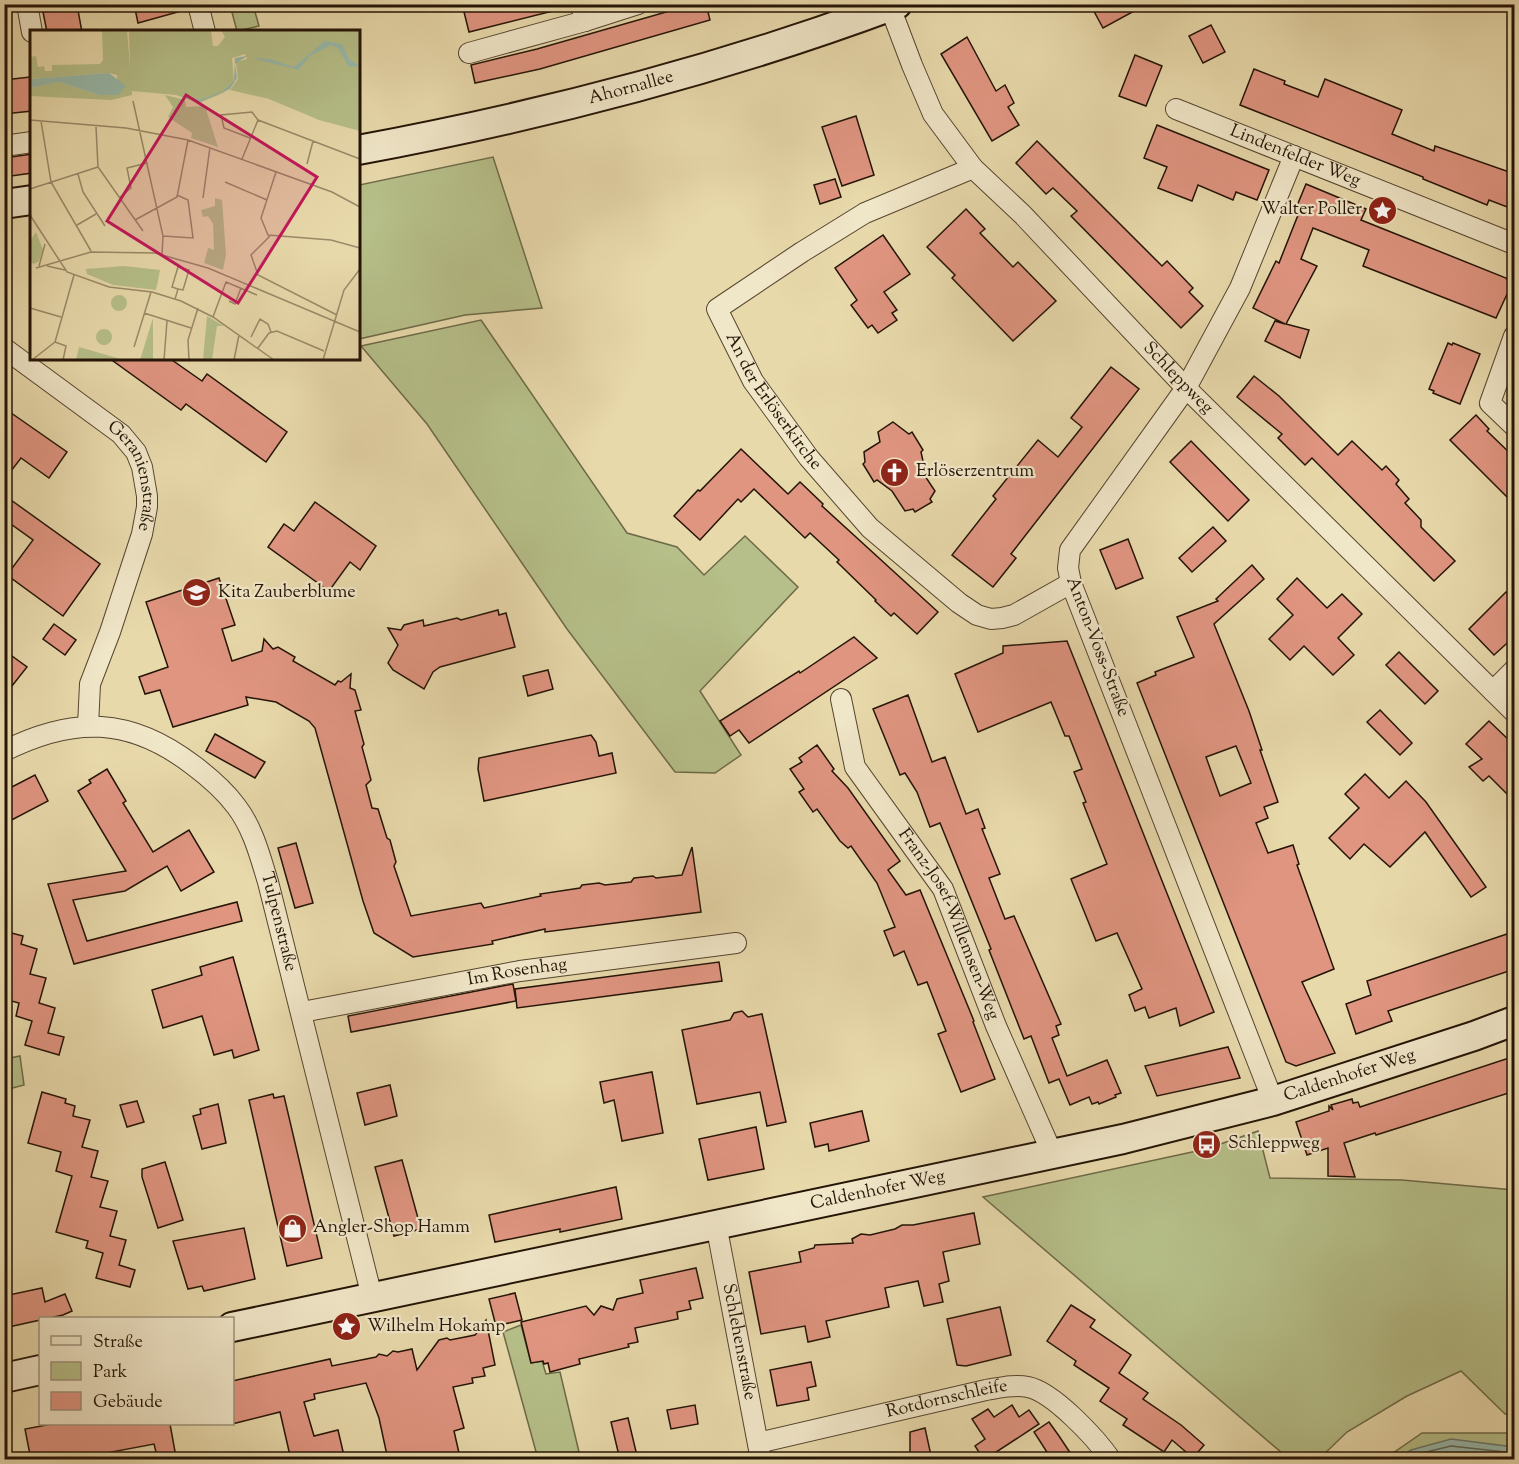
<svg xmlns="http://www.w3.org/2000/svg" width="1519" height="1464" viewBox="0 0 1519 1464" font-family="'Sorts Mill Goudy',serif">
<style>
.green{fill:#b6bf89;stroke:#6d6a48;stroke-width:1.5}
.water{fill:#97baac;stroke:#69786a;stroke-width:1.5}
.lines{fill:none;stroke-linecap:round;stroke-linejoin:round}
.shore{stroke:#5e6759;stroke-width:1.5}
.building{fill:#e09581;stroke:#241406;stroke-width:1.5;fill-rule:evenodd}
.street-casing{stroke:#55452f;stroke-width:22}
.secondary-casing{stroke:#241406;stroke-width:32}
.street{stroke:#f0e6c8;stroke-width:20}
.secondary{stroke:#f0e6c8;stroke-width:28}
.labels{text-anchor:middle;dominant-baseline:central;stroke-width:4.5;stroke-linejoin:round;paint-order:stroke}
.street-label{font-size:18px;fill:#241406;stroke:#f0e6c8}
.poi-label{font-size:18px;fill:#241406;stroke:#f0e6c8;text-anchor:start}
.inset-road{fill:none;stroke:#9a8a69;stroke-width:1.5}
.view{fill:#c2185b;fill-opacity:0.15;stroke:#c2185b;stroke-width:3}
.inset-edge{fill:none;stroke:#241406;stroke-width:3}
</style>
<rect width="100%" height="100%" fill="#e8d9ab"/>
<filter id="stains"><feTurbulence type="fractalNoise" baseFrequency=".00333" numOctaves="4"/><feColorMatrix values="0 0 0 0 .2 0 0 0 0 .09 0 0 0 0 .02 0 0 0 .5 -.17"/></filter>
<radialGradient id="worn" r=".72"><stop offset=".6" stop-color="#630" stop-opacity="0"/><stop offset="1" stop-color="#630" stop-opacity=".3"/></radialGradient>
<g class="green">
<polygon points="230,5 253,5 259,26 237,31"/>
<polygon points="493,157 542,308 465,315 359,339 359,185"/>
<polygon points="481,320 627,533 677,547 704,575 745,536 798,587 700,691 741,755 715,773 675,772 567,629 427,424 361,346"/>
<polygon points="20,1056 24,1085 5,1090 5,1059"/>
<polygon points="1258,1131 1270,1178 1402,1180 1514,1190 1514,1413 1505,1414 1461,1371 1407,1396 1347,1432 1319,1459 1289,1459 983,1197 1206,1149"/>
<polygon points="521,1325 531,1363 542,1361 546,1374 560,1372 579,1452 538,1459 503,1332"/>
<polygon points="1422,1433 1514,1433 1514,1459 1383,1460"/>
</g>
<polygon class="water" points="1451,1439 1514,1447 1514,1459 1397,1459 1411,1450"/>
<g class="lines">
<g class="shore">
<polyline points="1407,1460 1414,1455 1451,1446 1514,1453"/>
<polyline points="1427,1460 1452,1453 1500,1460"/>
</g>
</g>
<g class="building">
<polygon points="134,4 184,4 185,10 138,23"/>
<polygon points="462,4 552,4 553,11 469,32"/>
<polygon points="694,4 706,4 710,20 540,69 475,83 471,65 537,49"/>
<polygon points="1090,4 1147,4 1103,28"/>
<polygon points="77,5 82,32 47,32 43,12"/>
<polygon points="1211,25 1225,52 1203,63 1189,36"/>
<polygon points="967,37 996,91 1005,85 1014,103 1008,107 1019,125 992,141 941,54"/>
<polygon points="1135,55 1162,66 1146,106 1119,96"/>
<polygon points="1254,69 1285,81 1284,84 1318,97 1325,79 1402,110 1392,134 1434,151 1435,146 1515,174 1515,210 1489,200 1487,205 1423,179 1423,177 1240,105"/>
<polygon points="30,77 32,111 4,114 4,80"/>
<polygon points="856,116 874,175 842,186 822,127"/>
<polygon points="1157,125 1269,170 1257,200 1236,192 1233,200 1198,185 1192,201 1158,188 1167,167 1144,158"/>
<polygon points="1037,141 1162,266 1167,261 1193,288 1189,292 1203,306 1181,328 1071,216 1077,211 1053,188 1046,194 1016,163"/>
<polygon points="32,154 32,173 4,177 4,158"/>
<polygon points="835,179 841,197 820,204 814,185"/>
<polygon points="1306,184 1366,209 1361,220 1506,278 1510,284 1508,292 1496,318 1363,266 1369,250 1313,228 1301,259 1317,266 1286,324 1309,330 1300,358 1265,341 1275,321 1285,324 1253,308 1276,261 1279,263 1298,215 1294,213"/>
<polygon points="966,209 985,229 980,233 1013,267 1018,262 1056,301 1013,341 952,278 955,275 927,247"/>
<polygon points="883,235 910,274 884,292 897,310 892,313 897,320 878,333 872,325 868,328 851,305 857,300 835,268"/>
<polygon points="1448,343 1452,345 1453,343 1480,354 1460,404 1433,393 1434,391 1429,389"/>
<polygon points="109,358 169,358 202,381 207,374 287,432 266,462 186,404 181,410"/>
<polygon points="1111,367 1139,389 1011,554 1016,558 993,587 952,555 996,499 993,496 1038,440 1058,457 1082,427 1071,418"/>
<polygon points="1254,376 1279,396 1338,455 1352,441 1382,470 1386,466 1399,480 1396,484 1409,499 1405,503 1421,520 1421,527 1455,561 1434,581 1312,458 1305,465 1278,438 1282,434 1237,397"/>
<polygon points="4,408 67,452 49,478 21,458 4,480"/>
<polygon points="1476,415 1489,429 1487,431 1515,458 1515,505 1450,440"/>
<polygon points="893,422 909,434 912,432 923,450 921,452 923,461 917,464 935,491 930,499 932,502 915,512 913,509 905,511 892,491 877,480 874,482 863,464 865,462 864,452 880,442 878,432"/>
<polygon points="1191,441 1249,500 1228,521 1170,462"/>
<polygon points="741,449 788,494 800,482 823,504 822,506 938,612 917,634 894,613 891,616 875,601 876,600 837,562 839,560 810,533 805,538 754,489 741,502 738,499 700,540 674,516 698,490 700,491"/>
<polygon points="4,495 100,564 63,616 7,575 33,540 4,519"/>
<polygon points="315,502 376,546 360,570 350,562 329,591 268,547 284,524 294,531"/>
<polygon points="1213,527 1226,541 1192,572 1179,558"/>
<polygon points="1128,539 1143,578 1116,589 1100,550"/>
<path d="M1252,565L1264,579L1214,624L1249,711L1262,750H1260L1278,802L1264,807L1268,818L1256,823L1268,853L1293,845L1299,864L1297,865L1334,969L1302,982L1335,1053L1296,1066L1286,1062L1137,683L1156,675L1155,672L1194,657L1177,617L1218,601L1216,599ZM1236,746L1251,783L1220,796L1206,757Z"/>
<polygon points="219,578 235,625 222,629 232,661 262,651 264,639 273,649 278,647 295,657 293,661 335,685 338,681 341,682 351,674 350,688 355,690 361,710 355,711 364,744 362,747 371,780 366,785 372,808 378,809 387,838 390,840 396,862 394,866 411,916 481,903 484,908 541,896 540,894 580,888 582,885 599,883 605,885 631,882 634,878 653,876 656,878 682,875 692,847 701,912 545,932 545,929 492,941 493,944 413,957 374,933 363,901 315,728 309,721 276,702 246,697 248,705 173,727 160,690 145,694 139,677 168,667 146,602"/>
<polygon points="1297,578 1327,608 1342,594 1362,614 1338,638 1354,655 1333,675 1304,646 1290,660 1269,639 1293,615 1277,599"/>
<polygon points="1506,592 1515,600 1515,636 1494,655 1469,629"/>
<polygon points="498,610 499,615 506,613 515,647 440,667 433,672 424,689 393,670 388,663 398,645 388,628 401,630 404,625 423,620 424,626 457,618 461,620"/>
<polygon points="54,624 76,640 65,655 43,639"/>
<polygon points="854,637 877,658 749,743 739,730 730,736 720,721 799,671 800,673"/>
<polygon points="1067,641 1214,1012 1180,1026 1176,1008 1149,1018 1145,1007 1135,1011 1129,995 1142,989 1117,933 1096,941 1088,921 1071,879 1107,864 1083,803 1086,802 1074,772 1082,769 1069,736 1065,736 1051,702 978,732 955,674 1003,653 1003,646"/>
<polygon points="1399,652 1438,691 1425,704 1386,665"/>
<polygon points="12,656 27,667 4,696 4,668"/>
<polygon points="548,670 553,689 528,696 523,676"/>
<polygon points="908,695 932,762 945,757 966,814 978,809 985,828 982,829 1000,874 989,878 1005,919 1014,916 1061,1024 1056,1026 1059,1035 1052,1038 1067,1076 1107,1060 1121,1093 1115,1095 1116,1097 1099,1104 1098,1102 1092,1104 1089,1097 1070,1105 1059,1079 1049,1083 1031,1036 1024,1039 989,950 991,949 940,823 930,827 917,792 905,773 900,775 873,709"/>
<polygon points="1380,710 1412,743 1400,755 1367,722"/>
<polygon points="1489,721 1512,743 1515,741 1515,802 1489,776 1483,781 1469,767 1482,759 1466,744"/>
<polygon points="215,734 265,762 255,778 206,751"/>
<polygon points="591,735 596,742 599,756 612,753 616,773 484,801 478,769 479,758"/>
<polygon points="817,745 834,769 832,771 848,788 900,861 888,870 906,895 920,890 974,1021 973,1022 995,1079 961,1092 938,1034 946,1031 927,982 918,985 904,951 894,956 884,931 895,927 877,883 851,846 848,848 840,841 817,809 813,812 799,792 804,789 790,769 802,762 799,758"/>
<polygon points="107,769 126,801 123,803 153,852 189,830 214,872 181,891 167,866 125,891 73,900 87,941 237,902 242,921 74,964 48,884 126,871 78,791 91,783 89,780"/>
<polygon points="1365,774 1389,798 1406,781 1426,802 1486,887 1471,897 1425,832 1390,867 1364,844 1350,859 1329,838 1359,808 1345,794"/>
<polygon points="35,775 48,801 4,824 4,791"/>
<polygon points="296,843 313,903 295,908 278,848"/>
<polygon points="4,931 23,936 21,944 37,949 30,974 46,978 39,1003 55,1008 48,1033 64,1037 59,1055 25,1045 32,1021 16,1016 19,1003 4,999 7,983 4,982"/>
<polygon points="1510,933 1515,945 1515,969 1388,1011 1392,1021 1356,1034 1346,1004 1371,995 1367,981"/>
<polygon points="233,957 259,1050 234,1058 232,1050 214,1055 202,1016 163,1028 152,990 202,975 200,967"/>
<polygon points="719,962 722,981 517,1008 515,989"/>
<polygon points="513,984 516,1001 351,1032 348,1016"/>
<polygon points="742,1011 748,1017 762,1014 786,1122 767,1126 760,1092 697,1104 682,1030 730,1020 734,1013"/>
<polygon points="1228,1047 1240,1078 1157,1096 1145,1066"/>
<polygon points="1515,1056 1515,1091 1376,1135 1375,1133 1344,1143 1355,1177 1328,1176 1328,1148 1307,1155 1296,1122 1329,1111 1329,1106 1333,1110 1331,1105 1352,1099 1353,1103 1358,1102 1360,1107"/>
<polygon points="652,1072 663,1133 622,1141 614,1100 604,1103 600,1082"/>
<polygon points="390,1085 397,1116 365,1125 357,1093"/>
<polygon points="42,1092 66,1099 65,1103 75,1106 73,1116 90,1120 82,1147 98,1151 91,1177 108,1181 100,1207 117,1211 110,1236 126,1240 119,1265 135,1270 130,1287 96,1278 103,1253 86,1248 88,1241 56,1232 72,1176 56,1171 61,1152 28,1143"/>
<polygon points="273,1094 274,1098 284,1096 322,1258 287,1266 249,1100"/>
<polygon points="137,1101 144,1122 127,1127 120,1105"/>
<polygon points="218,1104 226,1143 202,1149 193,1116 201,1114 200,1109"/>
<polygon points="862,1111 869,1141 829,1151 828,1144 815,1147 810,1123"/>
<polygon points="756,1127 764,1169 708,1180 699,1139"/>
<polygon points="402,1160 421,1229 394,1236 375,1167"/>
<polygon points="165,1162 183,1220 158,1228 142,1177 142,1169"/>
<polygon points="616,1187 622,1219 560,1232 560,1229 495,1242 489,1215"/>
<polygon points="974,1213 980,1244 943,1252 949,1281 939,1284 943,1302 924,1306 918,1281 885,1288 889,1307 826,1321 830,1337 808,1342 805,1326 761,1334 749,1272 801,1262 799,1252 814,1248 815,1245 853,1243 852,1239 861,1234 870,1235 895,1229 902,1225 913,1225"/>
<polygon points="244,1228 255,1279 204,1291 202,1286 188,1289 173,1241"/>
<polygon points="696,1268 703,1298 689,1301 691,1309 677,1312 678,1319 635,1328 638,1342 628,1344 629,1347 579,1359 580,1364 550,1372 548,1363 544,1364 543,1361 531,1363 521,1322 586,1306 594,1315 601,1306 613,1310 617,1299 643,1293 640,1280"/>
<polygon points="42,1288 45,1302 65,1294 72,1311 63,1315 4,1328 4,1296"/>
<polygon points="515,1293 522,1320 496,1326 489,1299"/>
<polygon points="1071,1305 1095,1320 1090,1327 1131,1355 1119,1373 1148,1393 1143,1399 1181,1425 1204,1445 1193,1458 1172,1440 1164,1452 1123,1425 1127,1419 1100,1401 1109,1388 1074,1365 1076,1361 1047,1341"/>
<polygon points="1000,1307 1011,1355 966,1366 957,1365 947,1319"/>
<polygon points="486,1320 495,1365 483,1368 485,1376 472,1378 473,1383 453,1387 464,1428 454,1431 459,1453 427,1460 388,1460 379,1418 366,1383 314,1394 315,1399 304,1402 314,1436 338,1430 345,1460 291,1460 280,1412 232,1424 232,1381 330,1359 332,1366 376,1357 379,1354 387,1356 393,1351 398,1352 412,1349 417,1370 439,1340 447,1338 450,1340 475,1335"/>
<polygon points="811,1362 816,1386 807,1388 809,1400 777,1406 770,1370"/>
<polygon points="695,1405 698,1424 671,1429 667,1410"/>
<polygon points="1012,1405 1019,1417 1029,1410 1039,1424 984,1460 975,1446 985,1439 972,1419 988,1409 994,1417"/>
<polygon points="628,1418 638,1460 620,1460 611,1422"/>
<polygon points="1049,1422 1059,1436 1075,1460 1052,1460 1034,1432"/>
<polygon points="52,1424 170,1424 176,1457 158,1460 154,1444 79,1458 79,1460 31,1460 25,1429"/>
<polygon points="925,1428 932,1460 910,1460 910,1432"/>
</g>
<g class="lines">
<defs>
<g id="street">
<polyline points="27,4 32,32"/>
<polyline points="198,4 205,32"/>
<polyline points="581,4 585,21 638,4"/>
<path id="s1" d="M890,7L912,65L933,114L973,168L1023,215L1186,388L1514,712"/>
<polyline points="469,53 585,21"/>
<path id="s2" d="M1176,109L1514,244"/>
<polyline points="4,146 32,142"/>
<path id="s3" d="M973,168L865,213L802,252L717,309L753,381L809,458L870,528L959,603L977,615L991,619L1002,618L1014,615L1071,583"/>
<polyline points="1514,336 1490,403 1514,426"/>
<path id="s4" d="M4,348L121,434L136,452L142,467L147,496V507L142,534L110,632L90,684L88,726"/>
<polyline points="1493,691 1514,670"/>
<path id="s5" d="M841,699L855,767L943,889L996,1026L1052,1153"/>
<path id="s6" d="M4,751C74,716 130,717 193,765C209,777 224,790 236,806C253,828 260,856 268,882L372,1297"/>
<path id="s7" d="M302,1012L520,971L736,943"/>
<polyline points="1273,1101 1071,583 1068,568 1070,550 1186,388 1240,288 1294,156"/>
<path id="s8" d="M716,1224L761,1460"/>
<path id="s9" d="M758,1443L986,1390C999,1388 1014,1384 1028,1387C1053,1392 1096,1438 1111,1460"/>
</g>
<g id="secondary">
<path id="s10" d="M358,150C541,116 723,69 897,4"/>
<polyline points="4,204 32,200"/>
<path id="s11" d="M232,1327L1123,1139L1273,1101L1474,1036L1514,1021"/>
<polyline points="4,1378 40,1370"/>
</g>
</defs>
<use href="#street" class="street-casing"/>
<use href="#secondary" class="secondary-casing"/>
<use href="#street" class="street"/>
<use href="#secondary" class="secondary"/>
</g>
<defs>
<symbol id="sight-disc" viewBox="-11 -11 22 22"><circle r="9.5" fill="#8f2418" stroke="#f0e6c8"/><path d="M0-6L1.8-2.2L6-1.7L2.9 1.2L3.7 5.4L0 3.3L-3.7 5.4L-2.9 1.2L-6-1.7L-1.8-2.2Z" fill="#fff"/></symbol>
<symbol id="church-disc" viewBox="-11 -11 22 22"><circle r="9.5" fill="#8f2418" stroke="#f0e6c8"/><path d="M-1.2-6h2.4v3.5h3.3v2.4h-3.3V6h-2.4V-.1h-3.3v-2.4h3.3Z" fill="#fff"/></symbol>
<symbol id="school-disc" viewBox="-11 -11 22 22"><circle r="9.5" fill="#8f2418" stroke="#f0e6c8"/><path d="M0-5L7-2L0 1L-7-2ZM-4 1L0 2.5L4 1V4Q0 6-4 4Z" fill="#fff"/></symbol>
<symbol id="bus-disc" viewBox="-11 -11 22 22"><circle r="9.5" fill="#8f2418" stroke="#f0e6c8"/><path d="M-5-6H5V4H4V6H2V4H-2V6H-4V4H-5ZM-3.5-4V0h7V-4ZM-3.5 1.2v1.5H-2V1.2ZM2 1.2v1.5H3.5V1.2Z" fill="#fff"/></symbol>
<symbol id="shop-disc" viewBox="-11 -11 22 22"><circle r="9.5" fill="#8f2418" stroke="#f0e6c8"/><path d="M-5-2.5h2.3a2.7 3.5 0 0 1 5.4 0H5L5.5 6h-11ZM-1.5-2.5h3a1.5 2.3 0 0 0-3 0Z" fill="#fff"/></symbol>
</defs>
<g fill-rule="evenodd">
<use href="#sight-disc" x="1366" y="194" width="33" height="33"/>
<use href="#church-disc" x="878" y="456" width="33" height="33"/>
<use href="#school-disc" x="180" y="576" width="33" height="33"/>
<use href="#bus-disc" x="1190" y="1128" width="33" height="33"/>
<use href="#shop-disc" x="276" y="1212" width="33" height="33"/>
<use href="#sight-disc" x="330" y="1310" width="33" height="33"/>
</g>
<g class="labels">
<g class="street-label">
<text stroke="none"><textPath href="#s10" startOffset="280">Ahornallee</textPath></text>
<text stroke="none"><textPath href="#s2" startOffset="128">Lindenfelder Weg</textPath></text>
<text stroke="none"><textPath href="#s1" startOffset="476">Schleppweg</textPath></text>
<text stroke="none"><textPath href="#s3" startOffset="402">An der Erlöserkirche</textPath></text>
<text stroke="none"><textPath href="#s4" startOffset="190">Geranienstraße</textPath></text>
<text transform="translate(1097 647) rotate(69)">Anton-Voss-Straße</text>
<text stroke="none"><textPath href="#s6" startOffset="386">Tulpenstraße</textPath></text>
<text stroke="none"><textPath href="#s5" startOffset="254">Franz-Josef-Willemsen-Weg</textPath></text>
<text stroke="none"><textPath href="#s7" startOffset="219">Im Rosenhag</textPath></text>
<text stroke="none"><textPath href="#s11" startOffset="1146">Caldenhofer Weg</textPath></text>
<text stroke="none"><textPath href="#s11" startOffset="660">Caldenhofer Weg</textPath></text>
<text stroke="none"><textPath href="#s8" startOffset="120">Schlehenstraße</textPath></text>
<text stroke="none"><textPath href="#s9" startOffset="194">Rotdornschleife</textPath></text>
</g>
<g class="poi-label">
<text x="1362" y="210" text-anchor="end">Walter Poller</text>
<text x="916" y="472">Erlöserzentrum</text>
<text x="218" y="593">Kita Zauberblume</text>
<text x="1228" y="1144">Schleppweg</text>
<text x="313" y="1228">Angler-Shop Hamm</text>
<text x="367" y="1327">Wilhelm Hokamp</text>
</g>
</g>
<g transform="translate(30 30)">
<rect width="330" height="330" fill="#e8d9ab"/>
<path d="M72,0L97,1L100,37L99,0H181L183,16H188L195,7L191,0H330V101L289,90L239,69L200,60L208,49L206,32L217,29L215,24L202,28L204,53L193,63L169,73L146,65L102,61V65L81,70L0,66V58L29,52L69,65H88L87,45L79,43L0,49V27L6,26L8,37L14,36L15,41H22V35L70,34L73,30ZM135,65L155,70L156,77L175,76L188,117L161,108L162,103L138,87L143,77ZM185,168L192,170L196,225L193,240L174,233L178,218L184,220L183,194L178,186L173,187L171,180L185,176ZM6,202L13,220L9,231L4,234L0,232V211ZM94,236L130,240L126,260L83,255L57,244L56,239ZM81 273a8 8 0 1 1 16 0a8 8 0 1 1-16 0ZM177,286L194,296H187L182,330H173ZM123,288V330H110ZM66 307a8 8 0 1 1 16 0a8 8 0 1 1-16 0ZM49,317L87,328L93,330H46Z" fill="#b6bf89"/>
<path d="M295,11L312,14L319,29L330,36L319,37L308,18L301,15L280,26L268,40L222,28L240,29L264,37ZM217,26L205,34L207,48L200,59L169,72L148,65L169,70L193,61L204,51L205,28ZM79,43L96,56L88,65H69L29,52L0,58V49Z" fill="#97baac"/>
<path class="inset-road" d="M103,71L133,206L132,225M0,90L96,98L158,110L302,162L330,177M11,91L21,152L61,221M66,97L68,137L113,201M220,108L194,98L191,85L222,82L228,90M212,129L228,90L330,129M277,134L283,111M246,142L231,188L238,205L301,210L330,218M48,144L53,162L75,196M195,152L237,170M0,159L68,137M89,168L101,158L97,138L117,133M173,168L180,117M0,185L37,242L79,257L122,262L151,271L183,287L244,330M105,190L147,167L158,110M47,195L66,184M133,206L163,208L158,170L147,165M240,206L221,225L228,245L307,285M9,236L15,214M17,236L35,240M6,238L61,222L125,223L178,238L330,302M145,269L148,259L142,257L148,237L159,240L153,260L148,259M199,271L205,274L211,258M0,278L31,287M114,283L161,298M183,287L196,252L227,265M221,307L230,289L238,294L241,302M25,312L44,245M25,312L36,316L33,330M104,317L121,262M228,318L239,303L247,301L294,321M2,330L25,312M134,330L137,291M159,330L158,310L168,278M204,330L209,305M293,330L314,260L330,239"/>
<path class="view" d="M156,65L287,147L208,273L77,191Z"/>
<rect width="330" height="330" class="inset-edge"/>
</g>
<rect width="1519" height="1464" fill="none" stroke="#e8d9ab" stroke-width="24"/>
<rect x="6" y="6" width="1507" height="1452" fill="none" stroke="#241406" stroke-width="3"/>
<rect x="12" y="12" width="1495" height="1440" fill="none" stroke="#241406" stroke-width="1.5"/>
<rect x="39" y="1317" width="195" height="108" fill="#f0e6c8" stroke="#9e927a" stroke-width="1.5"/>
<rect x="51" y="1336" width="30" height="9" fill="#f0e6c8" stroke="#9e927a" stroke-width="1.5"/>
<text x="93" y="1347" font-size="18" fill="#241406">Straße</text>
<rect x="51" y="1362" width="30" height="18" fill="#b6bf89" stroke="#9e927a" stroke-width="1.5"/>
<text x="93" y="1377" font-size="18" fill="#241406">Park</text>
<rect x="51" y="1392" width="30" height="18" fill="#e09581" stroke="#9e927a" stroke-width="1.5"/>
<text x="93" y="1407" font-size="18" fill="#241406">Gebäude</text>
<rect width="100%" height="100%" filter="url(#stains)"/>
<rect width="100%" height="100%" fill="url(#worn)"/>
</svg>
